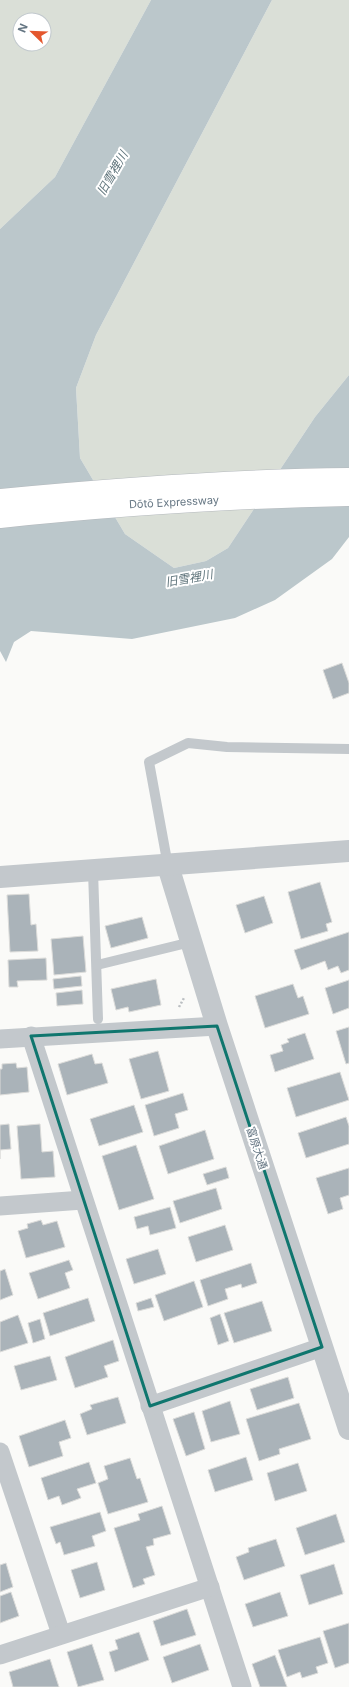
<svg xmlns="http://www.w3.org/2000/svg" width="349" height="1687" viewBox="0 0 349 1687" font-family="Inter,'Noto Sans JP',sans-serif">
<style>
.green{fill:#dadfd7;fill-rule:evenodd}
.water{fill:#bbc7cb}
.building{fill:#aab3b9;stroke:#dcdcda}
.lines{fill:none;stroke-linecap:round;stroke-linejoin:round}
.motorway-casing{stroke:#b4b9bd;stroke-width:23}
.path{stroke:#bbbfc2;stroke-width:2.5;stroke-dasharray:2 2;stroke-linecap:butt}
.service{stroke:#c3c8cc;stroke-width:10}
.minor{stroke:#c3c8cc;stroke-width:19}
.tertiary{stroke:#c3c8cc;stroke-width:22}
.motorway{stroke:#fff;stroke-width:22}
.marked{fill:none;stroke:#0f766e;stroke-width:3;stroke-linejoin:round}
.labels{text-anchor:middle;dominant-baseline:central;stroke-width:4;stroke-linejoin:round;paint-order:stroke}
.street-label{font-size:11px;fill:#657683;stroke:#fff}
.water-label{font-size:12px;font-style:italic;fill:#60757c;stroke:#fff}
</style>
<rect width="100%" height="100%" fill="#fafaf8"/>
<g class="green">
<path d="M0,0H151L55,177L0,229ZM20,20H44V44H20Z"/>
<polygon points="272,0 349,0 349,375 315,417 228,548 206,561 174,568 125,534 80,458 76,388 96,335"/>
</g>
<polygon class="water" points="151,0 272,0 96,335 76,388 80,458 125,534 174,568 206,561 228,548 315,417 349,375 349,537 332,559 275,600 235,618 132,639 31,631 14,642 6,662 0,651 0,229 55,177"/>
<g class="building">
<polygon points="342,663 349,683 349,693 333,699 323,670"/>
<polygon points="320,882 332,922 326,924 328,931 301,939 288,892"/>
<polygon points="29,894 31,925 36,924 38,951 10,952 7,895"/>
<polygon points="264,896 273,923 245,933 236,905"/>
<polygon points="142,917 148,938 111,948 105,926"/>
<polygon points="349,932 349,970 341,973 338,966 328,970 325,961 301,970 294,950"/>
<polygon points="83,936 86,972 54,975 51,939"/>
<polygon points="46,958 47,980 17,981 18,987 9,987 8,960"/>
<polygon points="81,976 82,986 54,989 53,979"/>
<polygon points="156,979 161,1005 129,1012 128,1007 116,1010 111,989"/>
<polygon points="349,980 349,1008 333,1014 325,988"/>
<polygon points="293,984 298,998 303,996 309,1014 265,1028 255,996"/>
<polygon points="82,990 83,1004 57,1006 56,993"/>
<polygon points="349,1027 349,1063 346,1064 336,1031"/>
<polygon points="305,1033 314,1059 275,1072 270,1055 283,1051 281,1045 289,1042 287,1039"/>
<polygon points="158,1051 169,1091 141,1099 129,1059"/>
<polygon points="92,1054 95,1064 102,1063 108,1083 67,1095 58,1064"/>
<polygon points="16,1063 17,1068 27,1067 29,1092 0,1095 0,1069 2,1069 2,1064"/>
<polygon points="340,1072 349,1100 296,1117 287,1088"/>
<polygon points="183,1093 188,1110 175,1114 179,1128 154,1136 145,1105"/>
<polygon points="134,1105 143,1132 99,1146 90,1119"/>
<polygon points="346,1117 349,1126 349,1144 306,1158 298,1133"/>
<polygon points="9,1124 11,1149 0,1150 0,1159 0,1125"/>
<polygon points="40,1124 42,1152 53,1151 55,1177 21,1179 17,1126"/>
<polygon points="205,1130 214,1159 168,1174 159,1146"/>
<polygon points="136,1145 154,1199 119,1210 102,1156"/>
<polygon points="226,1167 229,1178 207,1185 203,1174"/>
<polygon points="349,1168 349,1195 340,1198 343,1209 328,1214 316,1178"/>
<polygon points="216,1188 222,1209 180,1223 173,1201"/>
<polygon points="170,1207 176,1228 150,1235 148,1226 137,1229 134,1217"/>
<polygon points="41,1220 43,1225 57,1221 65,1247 26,1258 18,1231 28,1228 27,1224"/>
<polygon points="225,1225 233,1250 196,1262 188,1237"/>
<polygon points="158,1249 166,1274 134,1284 126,1259"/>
<polygon points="69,1260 73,1270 65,1273 70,1288 38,1299 29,1273"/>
<polygon points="251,1263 257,1283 242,1288 241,1284 225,1289 228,1299 208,1306 200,1280"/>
<polygon points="5,1269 13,1295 0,1300 0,1271"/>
<polygon points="194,1281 203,1307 164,1321 155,1295"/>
<polygon points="88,1298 95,1321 50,1336 43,1313"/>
<polygon points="151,1298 154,1307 138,1311 136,1303"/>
<polygon points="262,1301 272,1331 234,1343 224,1313"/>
<polygon points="220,1314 229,1341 218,1345 210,1318"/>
<polygon points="18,1315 28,1343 0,1352 0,1322"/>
<polygon points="40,1319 45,1339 33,1343 28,1323"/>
<polygon points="113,1340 119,1361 104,1366 108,1377 75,1388 65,1357"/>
<polygon points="50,1356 57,1380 21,1390 14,1366"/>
<polygon points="288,1377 294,1398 257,1410 250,1389"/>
<polygon points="118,1397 126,1423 87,1435 80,1414 92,1409 90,1405"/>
<polygon points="230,1401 240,1434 211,1442 202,1411"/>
<polygon points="299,1403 311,1439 279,1449 280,1454 259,1461 246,1419"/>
<polygon points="194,1412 205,1449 186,1456 173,1419"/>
<polygon points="65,1420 71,1438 59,1442 63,1456 29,1467 19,1436"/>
<polygon points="246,1457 253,1480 215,1492 208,1470"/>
<polygon points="130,1458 137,1479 140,1478 148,1502 108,1514 98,1483 108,1479 104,1466"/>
<polygon points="89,1462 96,1483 77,1489 81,1498 62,1505 59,1496 48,1500 41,1478"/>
<polygon points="298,1463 307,1491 275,1501 267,1473"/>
<polygon points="162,1506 171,1534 153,1539 154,1545 146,1547 155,1575 143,1579 145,1584 133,1588 114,1528 140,1520 138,1514"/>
<polygon points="100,1512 106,1531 92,1536 95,1546 64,1555 60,1542 56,1544 50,1527"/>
<polygon points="336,1514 345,1542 305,1555 296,1528"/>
<polygon points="276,1539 285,1566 244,1580 236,1557 249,1552 248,1548"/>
<polygon points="97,1562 105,1590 80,1598 71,1570"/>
<polygon points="6,1563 13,1587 0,1592 0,1565"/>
<polygon points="334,1564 343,1594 309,1605 300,1575"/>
<polygon points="11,1592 19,1616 0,1623 0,1596"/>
<polygon points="280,1592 288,1616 253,1627 245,1604"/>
<polygon points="187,1609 196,1635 161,1646 153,1621"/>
<polygon points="349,1623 349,1663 335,1668 323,1631"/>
<polygon points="139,1632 149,1660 115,1672 109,1652 118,1649 115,1640"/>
<polygon points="320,1637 328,1663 316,1667 318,1673 302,1678 300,1672 287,1677 278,1650"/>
<polygon points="92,1644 104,1680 78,1687 67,1652"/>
<polygon points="200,1644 209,1670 172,1683 163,1657"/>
<polygon points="275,1655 287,1687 260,1687 252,1664"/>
<polygon points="50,1659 59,1687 13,1687 9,1672"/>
</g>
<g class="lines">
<defs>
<g id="motorway">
<path d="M0,500C116,489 232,480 349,479"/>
<path d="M0,517C116,505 232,497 349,495"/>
</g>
</defs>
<use href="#motorway" class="motorway-casing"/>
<polyline class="path" points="179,1007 184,998"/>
<g class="service">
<polyline points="168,866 149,762 188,743 227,747 349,749"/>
<polyline points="93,871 98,1019"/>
<polyline points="97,965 191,942"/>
</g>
<g class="minor">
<polyline points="31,1036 242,1687"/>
<polyline points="0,1039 217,1026"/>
<polyline points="0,1206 83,1200"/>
<polyline points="150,1406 322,1347"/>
<polyline points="0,1452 61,1634"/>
<polyline points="0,1655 210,1587"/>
</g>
<g class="tertiary">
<polyline points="168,866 217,1026 349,1429"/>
<polyline points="0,877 349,851"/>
</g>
<use href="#motorway" class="motorway"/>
</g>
<path class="marked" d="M217,1026L322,1347L150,1406L31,1036Z"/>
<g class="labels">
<g class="street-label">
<text transform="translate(174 502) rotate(-3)">Dōtō Expressway</text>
<text transform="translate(257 1148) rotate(72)">富原大通</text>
</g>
<g class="water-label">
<text transform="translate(112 173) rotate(-60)">旧雪裡川</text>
<text transform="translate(189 578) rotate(-10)">旧雪裡川</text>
</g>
</g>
<g transform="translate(32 32) rotate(293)"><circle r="19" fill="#ffffff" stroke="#c1c8cd"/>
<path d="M0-3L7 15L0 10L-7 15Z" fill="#e4572e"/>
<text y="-6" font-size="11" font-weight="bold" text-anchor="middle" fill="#657683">N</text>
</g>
</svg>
